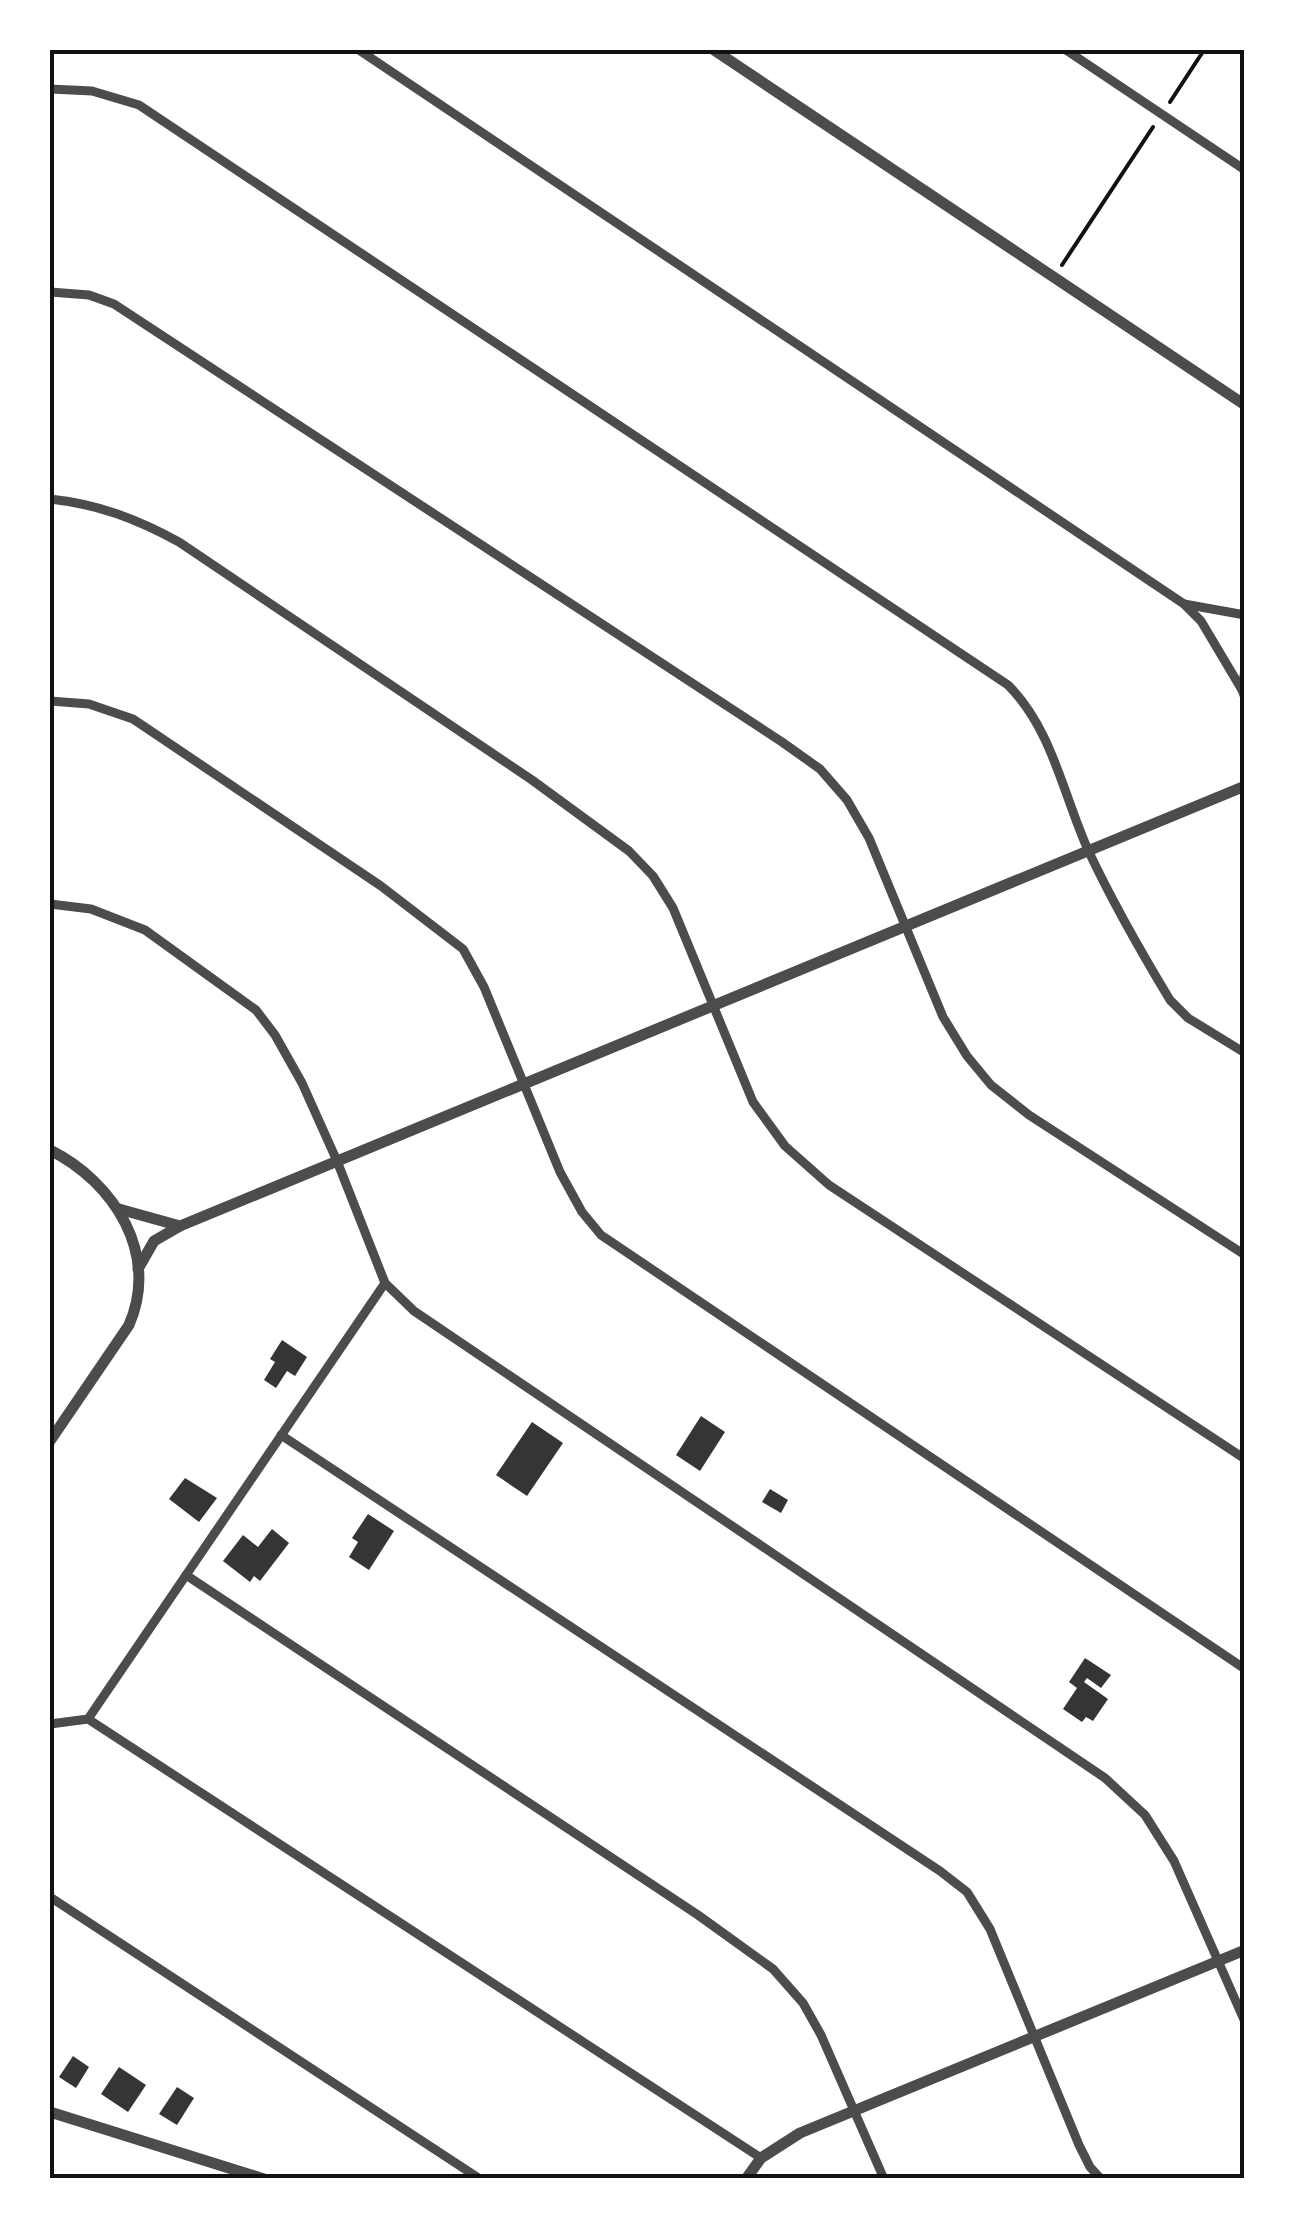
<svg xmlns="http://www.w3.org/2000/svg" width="1295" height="2229" viewBox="0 0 1295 2229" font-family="Raleway,sans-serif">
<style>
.building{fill:#353535}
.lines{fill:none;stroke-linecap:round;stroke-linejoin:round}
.path{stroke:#111;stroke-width:4}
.minor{stroke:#4c4c4c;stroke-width:9}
.tertiary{stroke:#4c4c4c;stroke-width:11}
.neatline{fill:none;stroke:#111;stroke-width:4}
</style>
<rect width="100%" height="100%" fill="#fff"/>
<g class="building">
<polygon points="282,1340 307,1357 295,1376 287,1371 276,1388 264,1380 275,1362 270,1359"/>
<polygon points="701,1416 725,1432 700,1471 676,1455"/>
<polygon points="532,1422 563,1443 527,1496 496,1475"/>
<polygon points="185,1478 217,1498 199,1522 169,1499"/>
<polygon points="770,1489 788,1500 781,1513 762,1502"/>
<polygon points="368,1514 394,1531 369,1570 349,1557 358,1542 352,1538"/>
<polygon points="272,1529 289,1543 260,1581 254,1576 250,1582 223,1561 243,1535 258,1547"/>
<polygon points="1085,1658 1111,1675 1101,1688 1087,1678 1084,1682 1108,1699 1093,1721 1086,1717 1082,1722 1063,1709 1077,1688 1069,1682"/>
<polygon points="73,2056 89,2067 76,2088 59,2077"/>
<polygon points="119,2067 146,2085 128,2112 101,2094"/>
<polygon points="177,2087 194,2098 177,2125 159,2114"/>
</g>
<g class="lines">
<g class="path">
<polyline points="1170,102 1204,50"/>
<polyline points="1062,265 1153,127"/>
</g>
<g class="minor">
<polyline points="359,50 1184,604 1201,621 1242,690"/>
<polyline points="1066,50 1245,170"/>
<path d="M50,89L92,91L139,105L1008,685C1052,729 1063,794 1088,850C1112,901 1141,952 1170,1000L1188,1018L1245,1053"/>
<polyline points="50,292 89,295 114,304 782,742 820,769 847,800 869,838 943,1017 967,1056 991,1085 1029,1115 1245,1255"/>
<path d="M50,499C98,504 137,519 179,542L532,780L629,851L653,876L673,908L753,1102L785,1146L829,1185L1245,1459"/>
<polyline points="1184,604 1245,615"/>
<polyline points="1245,669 1242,690 1245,698"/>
<polyline points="50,701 89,704 133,719 381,886 463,949 484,987 560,1172 582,1212 601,1235 1245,1669"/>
<polyline points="50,904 91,909 145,930 256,1010 275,1035 302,1083 337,1161 385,1283 414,1311 1105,1778 1145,1815 1174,1861 1245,2022"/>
<polyline points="281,1435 940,1871 967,1892 990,1929 1079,2145 1090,2167 1101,2179"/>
<polyline points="186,1575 698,1915 773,1969 803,2003 821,2035 884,2179"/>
<polyline points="88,1719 761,2158"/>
<polyline points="50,1724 88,1719 385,1283"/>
<polyline points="50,1897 480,2179"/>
</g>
<g class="tertiary">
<polyline points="714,50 1245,405"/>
<path d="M50,1150C114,1182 160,1254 129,1325L50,1441"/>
<polyline points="119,1209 180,1226"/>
<polyline points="138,1269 154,1241 180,1226 1245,786"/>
<polyline points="50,2112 264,2179"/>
<polyline points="746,2179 761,2158 800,2133 1245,1950"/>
</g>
</g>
<rect width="1295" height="2229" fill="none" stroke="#ffffff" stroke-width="105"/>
<rect x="52" y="52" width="1190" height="2124" class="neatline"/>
</svg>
